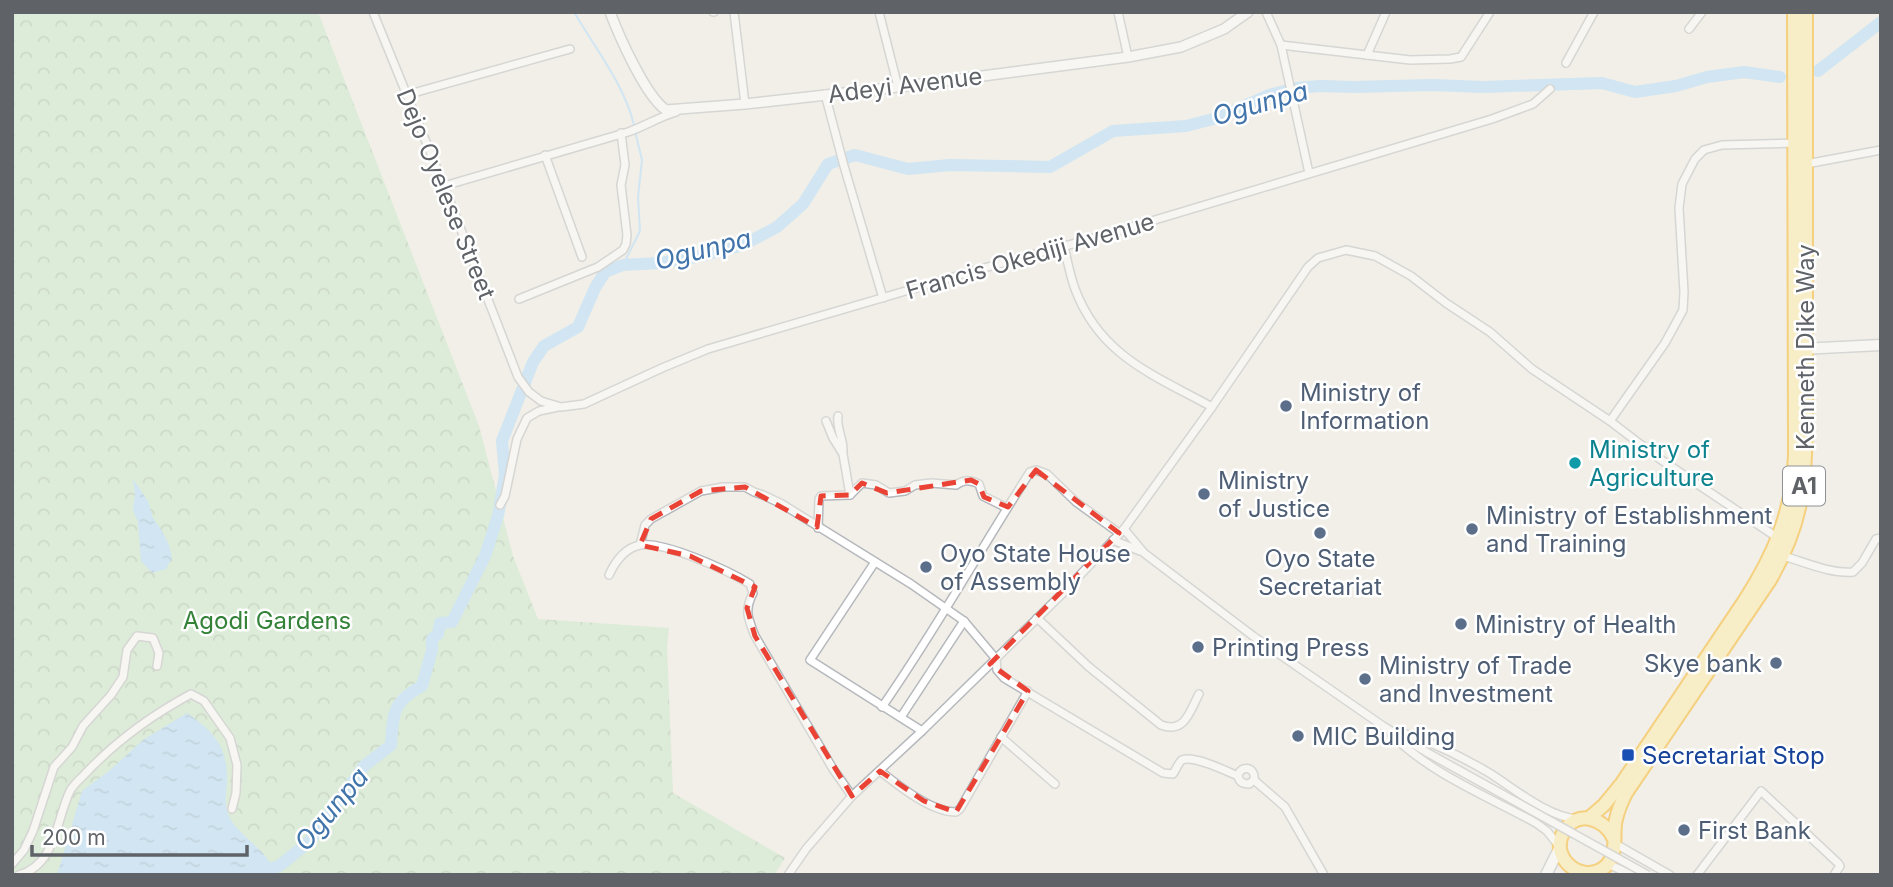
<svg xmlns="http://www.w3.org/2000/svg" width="1893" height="887" viewBox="0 0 1893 887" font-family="Inter,sans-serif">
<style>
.forest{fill:url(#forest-crowns)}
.water{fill:url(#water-ripples)}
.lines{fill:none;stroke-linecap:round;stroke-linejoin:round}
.stream{stroke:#aadaff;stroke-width:2}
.river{stroke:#aadaff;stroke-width:12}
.minor-casing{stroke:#b5b8bc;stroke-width:10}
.tertiary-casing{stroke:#b5b8bc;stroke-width:12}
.secondary-casing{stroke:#b6babf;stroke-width:13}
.trunk-casing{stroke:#f9ab00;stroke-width:16}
.minor{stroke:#fff;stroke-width:7}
.tertiary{stroke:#fff;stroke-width:9}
.secondary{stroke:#fff;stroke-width:10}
.trunk{stroke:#feeaa1;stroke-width:12}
.minor-bridge-casing{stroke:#b5b8bc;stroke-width:10;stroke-linecap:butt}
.minor-bridge{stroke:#fff;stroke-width:7}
.marked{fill:none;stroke:#ea4335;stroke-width:5;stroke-dasharray:14 9;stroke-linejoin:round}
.service-dot{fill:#5c6f8a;stroke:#fff;stroke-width:2.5}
.culture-dot{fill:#0f9aa8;stroke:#fff;stroke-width:2.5}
.transit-dot{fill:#1a4fb4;stroke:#fff;stroke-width:2.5}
.labels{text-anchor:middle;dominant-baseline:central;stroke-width:5;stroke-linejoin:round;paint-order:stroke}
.shield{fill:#fff;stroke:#8f9295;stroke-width:2}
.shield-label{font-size:23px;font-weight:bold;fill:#5f6368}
.street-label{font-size:24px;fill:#5f6368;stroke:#fff}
.service-label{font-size:24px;fill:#4e5e75;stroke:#fff;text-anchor:start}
.culture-label{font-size:24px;fill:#0d838f;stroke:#fff;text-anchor:start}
.park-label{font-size:24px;fill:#348238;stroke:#fff}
.transit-label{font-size:24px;fill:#164399;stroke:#fff;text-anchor:start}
.water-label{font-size:26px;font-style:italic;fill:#4174aa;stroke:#fff}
</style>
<defs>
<pattern id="forest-crowns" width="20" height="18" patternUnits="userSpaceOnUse" patternTransform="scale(1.75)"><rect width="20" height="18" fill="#c5e8c5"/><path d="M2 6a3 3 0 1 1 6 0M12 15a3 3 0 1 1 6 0" fill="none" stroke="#a3c0a4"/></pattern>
<pattern id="water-ripples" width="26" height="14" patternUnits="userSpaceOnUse" patternTransform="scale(1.75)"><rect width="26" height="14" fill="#aadaff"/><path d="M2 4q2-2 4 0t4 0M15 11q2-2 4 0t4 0" fill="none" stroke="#8eb4d2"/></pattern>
</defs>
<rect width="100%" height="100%" fill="#f1efe8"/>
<polygon class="forest" points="26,12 318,12 479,426 513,556 538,619 669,628 667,647 673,793 785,858 774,875 12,875 12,13"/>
<g class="water">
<polygon points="133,479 148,501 153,518 162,531 169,545 172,558 166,569 152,573 141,561 138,522 133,510 135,494"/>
<path d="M187,713C213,732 227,744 227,779C227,792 223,803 229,816C240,839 269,849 275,875H57L82,791L109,771L143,740Z"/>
</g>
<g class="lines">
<g class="stream">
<path d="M574,12C595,48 624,84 634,125"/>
<polyline points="623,265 640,231 638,197 642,160 635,131"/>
</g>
<g class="river">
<polyline points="1818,71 1881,22"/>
<path d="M253,875L279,866L309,842L364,766L391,745C393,714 392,702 422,686L432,650V639L438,634L440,623L452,622L485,556L498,516L505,475L502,441L533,362L544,346L578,327L595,288L605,272L623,265L659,263L701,256L743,245L777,227L803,204L828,164L855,155L908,169L950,165L1050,167L1113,131L1186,126L1217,118L1269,95L1296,88L1320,86L1354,87L1432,85L1483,87L1602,83L1635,92L1676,86L1707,77L1744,72L1780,77"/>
</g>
<defs>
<g id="minor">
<polyline points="373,12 444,186 518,377 529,392 541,401 561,407 584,404 662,368 708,349 984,268 1098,237 1492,119 1533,104 1550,89"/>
<polyline points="713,12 714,12"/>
<polyline points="734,12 745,104"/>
<polyline points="879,12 898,87"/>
<polyline points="1118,12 1128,57"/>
<polyline points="1266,12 1281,45 1309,173"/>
<polyline points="1689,29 1702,12"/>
<polyline points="1281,45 1410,60 1450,59 1461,57 1490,12"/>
<polyline points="1367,55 1386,12"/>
<polyline points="1566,63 1594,12"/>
<polyline points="825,94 844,166 883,298"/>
<polyline points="406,95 570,49"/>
<polyline points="545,155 582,257"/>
<polyline points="1806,164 1881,150"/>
<path d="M444,186L628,132C645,126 659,117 676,112"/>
<path d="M1064,246C1067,260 1070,275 1075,289C1100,356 1154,375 1212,407"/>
<polyline points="519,299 598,267 623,250 626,244 627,235 621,185 625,165 621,133"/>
<path d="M838,416C836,427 843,438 843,450"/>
<polyline points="826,421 833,438 843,454 850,495"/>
<polyline points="1610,421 1665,343 1683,310 1684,292 1679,208 1682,184 1695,159 1704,150 1722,145 1794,143"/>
<polyline points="500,505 505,496 517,439 527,418 539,411 558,407"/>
<path d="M818,528L819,499L821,496L850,495L862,483L876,485L889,493L905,491L915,485L931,483L956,485C965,479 970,480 979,484L983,496L1007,508"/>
<polyline points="1124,529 1144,553 1253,636 1383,726 1428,753"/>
<polyline points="1113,540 1140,551"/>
<path d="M640,545L645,525L651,519L701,491L723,487H745L754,492L763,495L782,504L911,584L964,621L996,659L997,670L1004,678L1163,773L1173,774C1176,770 1178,763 1182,760C1194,755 1226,771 1238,776C1239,782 1243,784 1249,784L1254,780"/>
<path d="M1783,556C1805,562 1830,574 1853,572L1862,563L1876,539L1881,538"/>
<polyline points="875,562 810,660 922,731"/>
<path d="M609,575C615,562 625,548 640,545C664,541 729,571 750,584L753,593C744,611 748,618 755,636L833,769L852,796"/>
<path d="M1037,618L1089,667L1161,725C1185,734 1190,711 1199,694"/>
<path d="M882,707C935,631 980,550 1030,472L1036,470L1047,474L1076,502L1119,533"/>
<polyline points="901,717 964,621"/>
<path d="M1397,731C1430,741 1461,756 1491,774C1516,790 1548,817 1577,819"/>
<path d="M1391,734C1431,774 1487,796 1536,823L1547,831L1559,846"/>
<polyline points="1001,737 1055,784"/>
<path d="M880,771C899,786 931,812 956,812L960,809L1028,691"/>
<path d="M1238,776C1241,764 1256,767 1254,780L1285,807L1324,875"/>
<polyline points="1614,843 1670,875"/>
<polyline points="12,864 24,850 33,831 54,767 72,747 83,726 111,695 123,677 127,650 137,636 153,638 159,653 157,666"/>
<polyline points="1608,864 1632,875"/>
<path d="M19,875C56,865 56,820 70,791C73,785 79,780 84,775C114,743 152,715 191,694L204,701L230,738L237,765L236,793L232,809"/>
<polyline points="788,875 806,849 852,796 922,731 1060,596 1124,529 1212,407 1308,267 1318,258 1346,250 1375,256 1411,276 1446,303 1490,332 1532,369 1610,421 1657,457 1778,538"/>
<polyline points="1697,875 1761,791 1838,863 1840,866 1834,875"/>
</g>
<path id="tertiary" d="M610,12C619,36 646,97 666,110L745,104L898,87L1128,57L1181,47L1224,29L1248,12"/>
<g id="secondary">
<polyline points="1801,349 1881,345"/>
<polyline points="1546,875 1559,849"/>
</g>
<g id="trunk">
<path d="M1589,818L1604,805L1622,783L1745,600C1775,553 1792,512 1795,456L1794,12"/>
<path d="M1614,839C1604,817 1576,809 1563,833C1549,859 1584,886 1606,866C1619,853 1612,834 1616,819C1618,810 1622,801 1626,793L1770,580C1802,524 1805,488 1806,424V12"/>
</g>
</defs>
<use href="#minor" class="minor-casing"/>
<use href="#tertiary" class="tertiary-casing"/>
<use href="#secondary" class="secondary-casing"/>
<use href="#trunk" class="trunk-casing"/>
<use href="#minor" class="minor"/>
<use href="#tertiary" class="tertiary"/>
<use href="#secondary" class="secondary"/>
<use href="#trunk" class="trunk"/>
<defs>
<polyline id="minor-bridge" points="1428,753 1648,875"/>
</defs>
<use href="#minor-bridge" class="minor-bridge-casing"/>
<use href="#minor-bridge" class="minor-bridge"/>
</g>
<path d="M0 0H1893V887H0ZM1036,470L1119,533L990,664L1028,691L956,812L924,801L880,771L852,796L755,636L747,608L755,587L690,556L640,545L651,519L701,491L745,487L817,527L821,496L850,495L862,483L887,493L971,480L979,484L984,497L1008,507Z" fill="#f1efe8" fill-opacity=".55" fill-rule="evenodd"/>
<path class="marked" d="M1036,470L1119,533L990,664L1028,691L956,812L924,801L880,771L852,796L755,636L747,608L755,587L690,556L640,545L651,519L701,491L745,487L817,527L821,496L850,495L862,483L887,493L971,480L979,484L984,497L1008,507Z"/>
<g class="service-dot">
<circle cx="1286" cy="406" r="7"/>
<circle cx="1204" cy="494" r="7"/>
<circle cx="1472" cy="529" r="7"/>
<circle cx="1320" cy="533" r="7"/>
<circle cx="926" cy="567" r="7"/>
<circle cx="1461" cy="624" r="7"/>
<circle cx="1198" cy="647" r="7"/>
<circle cx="1776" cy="663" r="7"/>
<circle cx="1365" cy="679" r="7"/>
<circle cx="1298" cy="736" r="7"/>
<circle cx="1684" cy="830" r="7"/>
</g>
<circle class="culture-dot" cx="1575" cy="463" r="7"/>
<rect class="transit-dot" x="1621" y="748" width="14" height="14" rx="3.5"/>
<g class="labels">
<rect class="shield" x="1783" y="466.5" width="42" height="39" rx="5"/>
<g class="shield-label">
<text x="1804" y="486">A1</text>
</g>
<g class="street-label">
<text transform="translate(905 85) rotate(-7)">Adeyi Avenue</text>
<text transform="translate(446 194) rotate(68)">Dejo Oyelese Street</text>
<text transform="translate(1030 256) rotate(-16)">Francis Okediji Avenue</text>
<text transform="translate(1805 347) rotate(-90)">Kenneth Dike Way</text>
</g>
<g class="service-label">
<text x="1300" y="392">Ministry of<tspan x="1300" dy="28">Information</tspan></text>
<text x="1218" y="480">Ministry<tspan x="1218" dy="28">of Justice</tspan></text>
<text x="1486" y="515">Ministry of Establishment<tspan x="1486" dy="28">and Training</tspan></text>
<text x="940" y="553">Oyo State House<tspan x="940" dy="28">of Assembly</tspan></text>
<text x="1320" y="558" text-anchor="middle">Oyo State<tspan x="1320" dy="28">Secretariat</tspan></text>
<text x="1475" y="624">Ministry of Health</text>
<text x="1212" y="647">Printing Press</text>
<text x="1762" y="663" text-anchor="end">Skye bank</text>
<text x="1379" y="665">Ministry of Trade<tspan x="1379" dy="28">and Investment</tspan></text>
<text x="1312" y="736">MIC Building</text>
<text x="1698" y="830">First Bank</text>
</g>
<g class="culture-label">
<text x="1589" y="449">Ministry of<tspan x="1589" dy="28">Agriculture</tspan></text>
</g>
<g class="park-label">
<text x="267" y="620">Agodi Gardens</text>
</g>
<g class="transit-label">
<text x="1642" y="755">Secretariat Stop</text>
</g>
<g class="water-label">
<text transform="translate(1260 103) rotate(-16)">Ogunpa</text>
<text transform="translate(703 249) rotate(-14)">Ogunpa</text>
<text transform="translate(331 809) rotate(-50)">Ogunpa</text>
</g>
</g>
<rect width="1893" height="887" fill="none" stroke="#5f6368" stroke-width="28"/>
<path d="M32 845v10h215v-10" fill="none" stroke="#5f6368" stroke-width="3.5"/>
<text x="42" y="845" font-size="21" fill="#5f6368" stroke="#ffffff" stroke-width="5" paint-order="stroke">200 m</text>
</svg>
